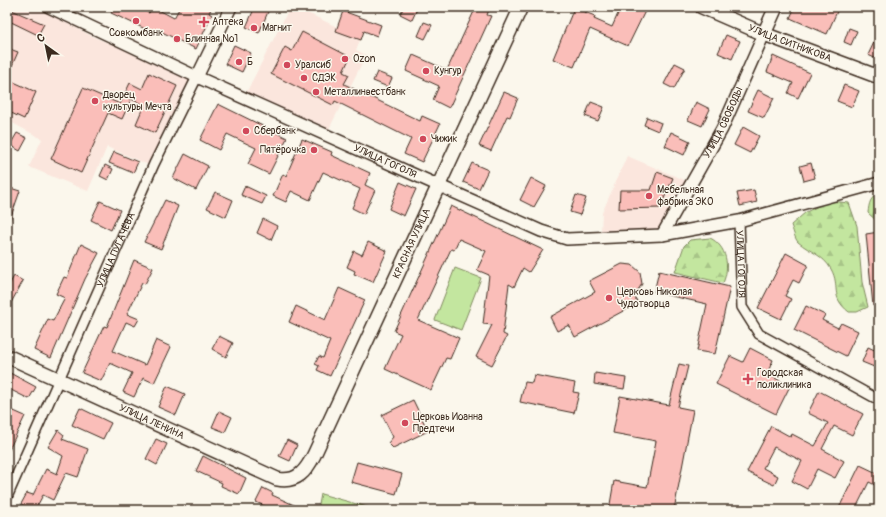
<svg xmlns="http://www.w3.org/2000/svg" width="886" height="517" viewBox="0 0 886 517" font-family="Pangolin,sans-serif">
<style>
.built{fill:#fbe6dd}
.grass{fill:#c3e69f;stroke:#7f885e}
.forest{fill:url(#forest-firs);stroke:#7f885e}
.building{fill:#fabeb9;stroke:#3b2a1e}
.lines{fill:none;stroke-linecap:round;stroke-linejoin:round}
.minor-casing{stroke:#3b2a1e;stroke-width:12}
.tertiary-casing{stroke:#3b2a1e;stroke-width:14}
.secondary-casing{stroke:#3b2a1e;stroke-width:16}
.minor{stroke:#fbf7ec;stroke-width:9}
.tertiary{stroke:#fbf7ec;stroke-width:11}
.secondary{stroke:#fbf7ec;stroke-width:13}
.poi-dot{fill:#d1495b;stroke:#fbf7ec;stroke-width:1.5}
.labels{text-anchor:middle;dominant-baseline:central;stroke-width:3;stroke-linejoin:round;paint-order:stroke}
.poi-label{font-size:10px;fill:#3b2a1e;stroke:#fbf7ec;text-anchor:start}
.street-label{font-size:10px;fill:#3b2a1e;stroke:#fbf7ec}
</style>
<defs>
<pattern id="forest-firs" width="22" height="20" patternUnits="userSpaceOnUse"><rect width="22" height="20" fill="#c3e69f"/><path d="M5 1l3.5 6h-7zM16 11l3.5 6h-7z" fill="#a8c588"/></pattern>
</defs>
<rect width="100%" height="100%" fill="#fbf7ec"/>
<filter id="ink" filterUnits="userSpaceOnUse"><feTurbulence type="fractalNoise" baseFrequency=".025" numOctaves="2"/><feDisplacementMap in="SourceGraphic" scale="8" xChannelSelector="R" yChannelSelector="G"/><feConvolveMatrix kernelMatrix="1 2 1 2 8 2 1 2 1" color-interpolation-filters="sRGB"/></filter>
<g filter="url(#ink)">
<g class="built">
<polygon points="7,7 36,7 94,37 192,78 151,166 107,147 88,191 29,167 42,139 7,120"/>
<polygon points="290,7 295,7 337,27 343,11 381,25 377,36 364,31 356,50 366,55 326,135 245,95"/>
<polygon points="627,156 687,181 660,231 601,232 602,213"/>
</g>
<g class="grass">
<polygon points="455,268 481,278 461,330 435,320"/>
<polygon points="321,494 378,510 318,510"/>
</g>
<g class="forest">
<path d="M879,193V223L868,213C869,203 870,198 879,193Z"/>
<path d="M829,201L849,203L857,226L862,282L868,307L857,312H849C829,296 841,287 831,269C823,255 810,252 798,242C795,239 793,230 791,225L806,212Z"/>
<path d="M710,238C727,246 730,267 723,283L675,272L684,246L690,240Z"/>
</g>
<g class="building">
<polygon points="114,7 135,7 149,13 153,7 174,18 180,7 212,7 209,13 212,15 196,49 158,30 156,34 111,13"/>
<polygon points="255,7 270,7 259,33 246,27"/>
<polygon points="404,7 418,7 412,20 400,14"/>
<polygon points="476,7 490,7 487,15 491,16 449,108 433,100 439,86 406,71 413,55 447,70"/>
<polygon points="621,7 647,7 628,46 590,29 574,67 553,59 574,8 595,16 594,19 612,27"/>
<polygon points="795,7 839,7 827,34 790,18"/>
<polygon points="7,8 44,24 38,35 7,20"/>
<polygon points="343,11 381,25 377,36 364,31 361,40 336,31"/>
<polygon points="424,22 432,25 425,39 418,36"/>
<polygon points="849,28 857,31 851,45 844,42"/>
<polygon points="302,32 350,57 343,72 349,75 344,84 420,121 422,116 440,124 422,162 404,154 411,139 335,101 333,105 271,74 285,47 292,51"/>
<polygon points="879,32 879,60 868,55"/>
<polygon points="726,35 740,41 732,59 718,53"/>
<polygon points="234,45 251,53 242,72 225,64"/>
<polygon points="7,48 18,52 7,77"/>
<polygon points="773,56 810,73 798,98 788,93 793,83 767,72"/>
<polygon points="675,63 685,68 674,89 664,84"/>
<polygon points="377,72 392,78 388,87 373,81"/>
<polygon points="149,73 177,86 155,133 136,124 144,105 131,99 122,119 108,113 81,173 51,159 83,88 120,104 130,83 142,89"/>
<polygon points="7,79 36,92 24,119 7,111"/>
<polygon points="844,85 859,91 852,107 837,101"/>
<polygon points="758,90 774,98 764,118 748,111"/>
<polygon points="504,92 518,98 510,117 507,116 491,151 479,146"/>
<polygon points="591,102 604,107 598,121 585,116"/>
<polygon points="696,102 710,109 702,126 688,120"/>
<polygon points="218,104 287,138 269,174 248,164 256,148 227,134 219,150 200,140"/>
<polygon points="647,117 661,123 658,131 644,125"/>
<polygon points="743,127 759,136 750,153 734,145"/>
<polygon points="671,132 690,141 684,155 665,146"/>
<polygon points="17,133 27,138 20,151 10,145"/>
<polygon points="302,139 332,152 331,155 370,173 365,185 375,190 364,214 352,208 360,189 323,172 310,200 291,191 286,202 273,196 283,174 286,176"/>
<polygon points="114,152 138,162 133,173 109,163"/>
<polygon points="185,154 208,166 196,190 173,178"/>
<polygon points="472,163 488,170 479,189 463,182"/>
<polygon points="811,163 815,178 804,181 800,166"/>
<polygon points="105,165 113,169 108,180 100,176"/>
<polygon points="657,172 673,178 660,208 619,209 620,190 651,190"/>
<polygon points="531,178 546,186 534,207 520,200"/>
<polygon points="400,182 416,189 404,216 389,209"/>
<polygon points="245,186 266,196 262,204 241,195"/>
<polygon points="7,187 20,191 8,225 7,225"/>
<polygon points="754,190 757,202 740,206 737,193"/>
<polygon points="215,192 233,200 226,217 207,208"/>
<polygon points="576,195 586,198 580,215 570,212"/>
<polygon points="165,200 178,206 161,249 144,242"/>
<polygon points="100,201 120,210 111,230 91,220"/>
<polygon points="451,206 543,250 529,272 523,268 514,287 509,284 503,334 507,336 492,365 476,357 492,325 483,324 489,275 477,270 486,251 459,239 454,250 451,249 418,320 459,338 450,359 446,358 431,390 385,369 401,334 394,331"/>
<polygon points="263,219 277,226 271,240 257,233"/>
<polygon points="879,232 879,305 873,306 866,234"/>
<polygon points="368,242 387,251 373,282 354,274 355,271 347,267 354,251 362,255"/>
<polygon points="81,244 99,253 85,279 51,358 34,350 48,319 53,321 65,298 56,294 64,277 67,278"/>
<polygon points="786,253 808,265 799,283 793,280 785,296 791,299 781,319 758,308"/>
<polygon points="134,260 153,268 145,284 142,283 127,314 139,319 135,326 126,322 113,351 145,365 156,340 171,347 154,383 143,378 134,397 123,392 132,373 110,363 101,381 82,373 104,326 107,327"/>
<polygon points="622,264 632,265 640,272 642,284 634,296 638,303 575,337 569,325 557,331 550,317 595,292 589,281"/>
<polygon points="659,271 730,287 715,354 697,351 707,304 654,292"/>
<polygon points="14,276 23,281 7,310 7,289"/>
<polygon points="339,288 365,300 330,376 317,370 319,366 315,364 319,356 323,358 330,341 289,322 296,306 325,320"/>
<polygon points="806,306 825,315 822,320 838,328 841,323 858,331 846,356 794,330"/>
<polygon points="219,336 233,343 226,357 212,349"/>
<polygon points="868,347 879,352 879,369 862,362"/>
<polygon points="750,348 773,360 767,374 790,386 776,414 716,384 730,356 743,362"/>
<polygon points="679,364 688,366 678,407 693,410 674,510 609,510 614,481 647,487 656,441 613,433 620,396 669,405"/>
<polygon points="10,373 36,387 29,399 7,388 7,378"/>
<polygon points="595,373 626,378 624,389 594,384"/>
<polygon points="534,375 575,383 573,392 579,393 574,413 520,402 525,382 532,383"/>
<polygon points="167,386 185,394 176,415 158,407"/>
<polygon points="819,391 863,414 852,435 834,426 822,449 844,461 835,478 817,469 807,489 792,481 802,461 774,447 763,468 778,476 774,485 747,472 771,426 791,437 792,434 815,446 828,423 808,413"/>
<polygon points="413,400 428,431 393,448 388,443 393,437 382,415"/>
<polygon points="7,408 25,416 7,454"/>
<polygon points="80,408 111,423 103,439 72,425"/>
<polygon points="219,411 232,417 225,432 212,427"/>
<polygon points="58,430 64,435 62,439 88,449 78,477 66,473 53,500 43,495 35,510 33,510 21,504 27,493 33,495 46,469 57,474 63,456 48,447"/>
<polygon points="156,439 167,444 157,465 146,459"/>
<polygon points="287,440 297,445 290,461 279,456"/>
<polygon points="203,456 246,478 239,494 221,486 222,483 196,471"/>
<polygon points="357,462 402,474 396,494 351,482"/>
<polygon points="860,465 879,474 879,487 869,482 855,510 838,510"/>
<polygon points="263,488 273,493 272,495 305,510 273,510 256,502"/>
</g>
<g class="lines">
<defs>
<g id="minor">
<path id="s1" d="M739,221L742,307L759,334L879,400"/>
<path id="s2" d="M7,497L154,164L197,77"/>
</g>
<g id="tertiary">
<path id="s3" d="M49,7L197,77L424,179L541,231L567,239L662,235L739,221L879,183"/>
<polyline points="197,77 231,7"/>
<path id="s4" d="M662,235L722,129L764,34"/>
</g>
<g id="secondary">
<path id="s5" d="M702,7L764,34L879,77"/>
<polyline points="764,34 776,7"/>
<path id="s6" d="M7,356L277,479C297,483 306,471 314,455L521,7"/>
</g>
</defs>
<use href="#minor" class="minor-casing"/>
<use href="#tertiary" class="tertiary-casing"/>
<use href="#secondary" class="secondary-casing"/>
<use href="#minor" class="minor"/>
<use href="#tertiary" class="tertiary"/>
<use href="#secondary" class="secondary"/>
</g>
</g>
<g class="poi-dot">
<circle cx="136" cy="21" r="4"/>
<path d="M202 16h4v4h4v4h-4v4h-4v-4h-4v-4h4z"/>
<circle cx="254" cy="28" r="4"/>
<circle cx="177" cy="39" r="4"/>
<circle cx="345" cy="59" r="4"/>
<circle cx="239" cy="62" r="4"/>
<circle cx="287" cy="65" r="4"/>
<circle cx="426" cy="71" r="4"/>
<circle cx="304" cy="78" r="4"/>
<circle cx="316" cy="92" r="4"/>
<circle cx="95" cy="101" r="4"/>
<circle cx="246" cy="131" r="4"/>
<circle cx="423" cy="139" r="4"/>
<circle cx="314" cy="150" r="4"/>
<circle cx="649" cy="196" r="4"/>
<circle cx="609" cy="298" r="4"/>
<path d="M746 373h4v4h4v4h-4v4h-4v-4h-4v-4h4z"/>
<circle cx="405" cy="423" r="4"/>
</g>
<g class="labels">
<g class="poi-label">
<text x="212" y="22">Аптека</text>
<text x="262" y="28">Магнит</text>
<text x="136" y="33" text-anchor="middle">Совкомбанк</text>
<text x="185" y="39">Блинная №1</text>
<text x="353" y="59">Ozon</text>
<text x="247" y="62">Б</text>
<text x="295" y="65">Уралсиб</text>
<text x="434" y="71">Кунгур</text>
<text x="312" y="78">СДЭК</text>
<text x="324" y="92">Металлинвестбанк</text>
<text x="103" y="95">Дворец<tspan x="103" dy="12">культуры Мечта</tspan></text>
<text x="254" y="131">Сбербанк</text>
<text x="431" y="139">Чижик</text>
<text x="306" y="150" text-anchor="end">Пятёрочка</text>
<text x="657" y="190">Мебельная<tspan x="657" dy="12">фабрика ЭКО</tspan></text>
<text x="617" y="292">Церковь Николая<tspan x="617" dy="12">Чудотворца</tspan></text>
<text x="757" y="373">Городская<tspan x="757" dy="12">поликлиника</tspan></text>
<text x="413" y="417">Церковь Иоанна<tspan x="413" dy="12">Предтечи</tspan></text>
</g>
<g class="street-label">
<text stroke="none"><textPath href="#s5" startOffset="95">УЛИЦА СИТНИКОВА</textPath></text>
<text stroke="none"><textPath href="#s4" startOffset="128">УЛИЦА СВОБОДЫ</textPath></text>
<text stroke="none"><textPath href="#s3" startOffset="370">УЛИЦА ГОГОЛЯ</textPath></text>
<text stroke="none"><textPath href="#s6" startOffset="578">КРАСНАЯ УЛИЦА</textPath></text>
<text stroke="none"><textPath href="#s2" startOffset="270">УЛИЦА ПУГАЧЁВА</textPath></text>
<text stroke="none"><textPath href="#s1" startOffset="43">УЛИЦА ГОГОЛЯ</textPath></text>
<text stroke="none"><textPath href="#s6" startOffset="159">УЛИЦА ЛЕНИНА</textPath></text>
</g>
</g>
<rect width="886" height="517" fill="none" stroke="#fbf7ec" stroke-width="24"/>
<rect x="12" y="12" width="862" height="493" fill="none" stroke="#3b2a1e" stroke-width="1.5" filter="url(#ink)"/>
<g transform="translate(46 46) rotate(327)" stroke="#fbf7ec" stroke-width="3" paint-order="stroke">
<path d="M0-3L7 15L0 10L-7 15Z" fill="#3b2a1e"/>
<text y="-6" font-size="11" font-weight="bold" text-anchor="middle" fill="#3b2a1e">С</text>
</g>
</svg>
